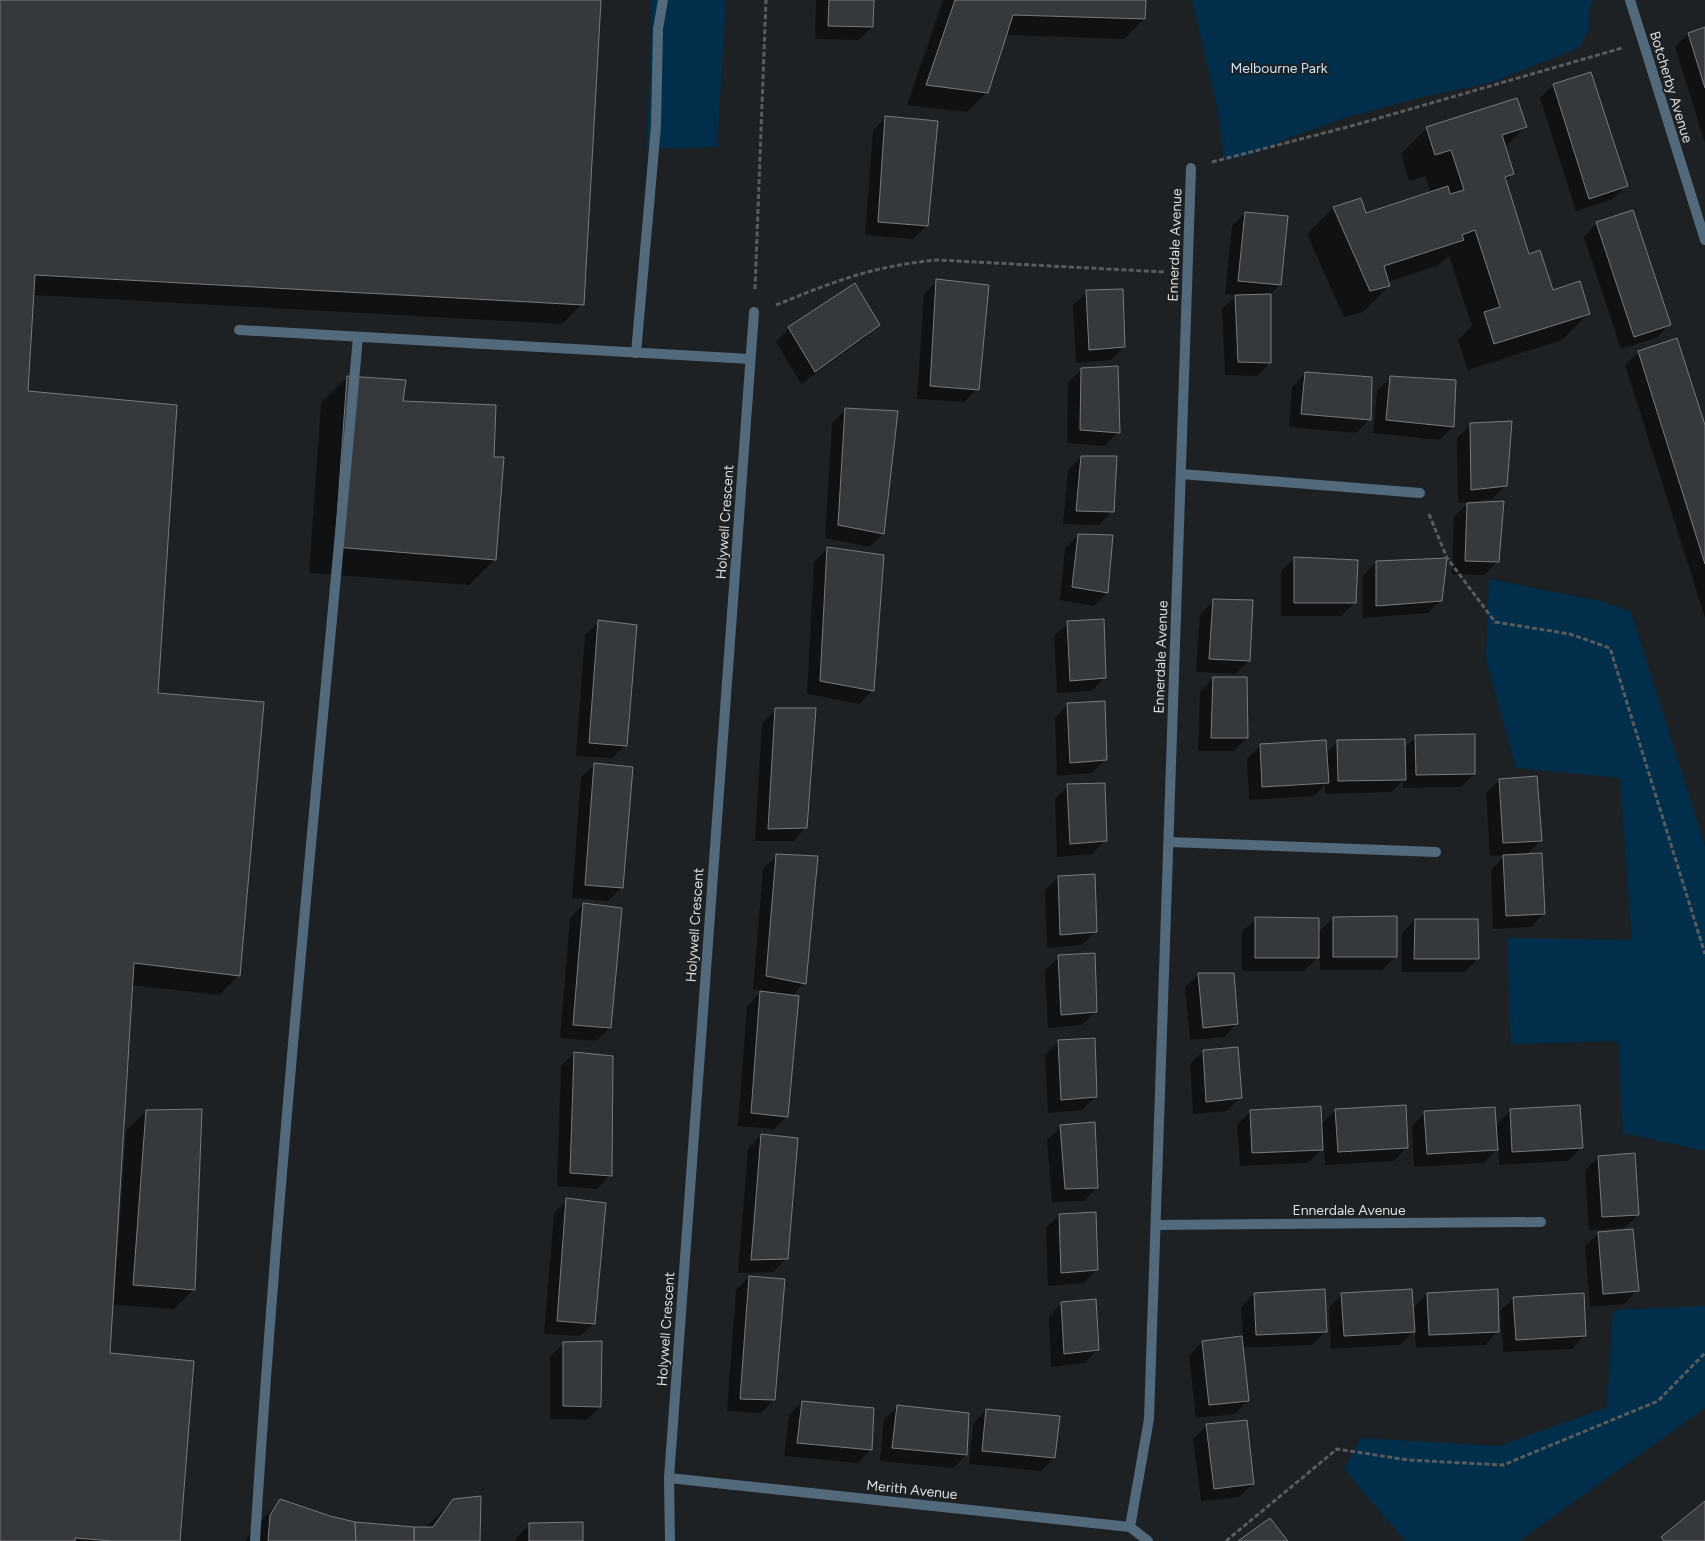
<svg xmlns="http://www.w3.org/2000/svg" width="1705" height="1541" viewBox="0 0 1705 1541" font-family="Figtree,sans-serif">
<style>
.green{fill:#012f4b}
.shadow{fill:#0007}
.building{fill:#36393b;stroke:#787b7e}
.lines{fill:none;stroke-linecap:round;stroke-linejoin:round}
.path{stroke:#595b5d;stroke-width:3;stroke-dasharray:5 2.5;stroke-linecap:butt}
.lane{stroke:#536a7c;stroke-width:10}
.street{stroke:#536a7c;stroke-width:10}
.labels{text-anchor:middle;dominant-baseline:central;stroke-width:4;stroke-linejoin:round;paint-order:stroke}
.park-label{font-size:14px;fill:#c4e3fb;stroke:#1e2123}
.street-label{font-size:14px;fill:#dddfe0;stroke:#1e2123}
</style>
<rect width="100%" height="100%" fill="#1e2123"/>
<g class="green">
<polygon points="652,0 726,0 717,147 647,149"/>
<polygon points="1192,0 1593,0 1589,11 1589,28 1580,47 1493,82 1422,97 1347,117 1291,137 1249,155 1225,160 1216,101"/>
<polygon points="1489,579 1600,601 1631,612 1705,846 1705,1151 1623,1133 1618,1041 1511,1044 1507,938 1632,940 1620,778 1516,768 1486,659"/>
<polygon points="1705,1306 1705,1408 1519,1541 1405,1541 1344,1469 1361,1438 1499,1446 1607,1407 1613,1310"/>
</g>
<g class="shadow">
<polygon points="0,0 599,0 582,304 562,324 33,295 26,392 157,694 239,975 219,995 131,985 108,1354 179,1541 0,1541"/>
<polygon points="816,0 873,0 872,27 859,40 815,39"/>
<polygon points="943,0 1145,0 1144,19 1124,39 1006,35 987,92 967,112 907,105"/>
<polygon points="1705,28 1705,143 1675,47 1688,34"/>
<polygon points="1590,73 1626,186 1613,199 1576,211 1540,98 1553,85"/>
<polygon points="886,117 926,226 913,239 865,235 873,131"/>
<polygon points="1525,127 1505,147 1512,174 1505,181 1528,255 1552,291 1588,314 1562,340 1468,370 1458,340 1472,326 1449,256 1437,266 1388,282 1389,286 1363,312 1344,317 1307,234 1333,208 1361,200 1365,214 1431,193 1425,176 1409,181 1401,154 1427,128"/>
<polygon points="1245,213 1280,284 1270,295 1270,363 1257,376 1225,375 1222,309 1237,295 1225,294 1232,226"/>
<polygon points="1597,223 1670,324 1656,338 1621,349 1584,237"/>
<polygon points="937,281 977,389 964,402 917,399 924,294"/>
<polygon points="1087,292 1124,347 1111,360 1076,363 1073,305"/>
<polygon points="878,325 865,338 801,384 776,342 789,328"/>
<polygon points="1639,352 1705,430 1705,618 1625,365"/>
<polygon points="1081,370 1118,432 1105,446 1067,443 1068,383"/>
<polygon points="1305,373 1370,419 1356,433 1289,427 1292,387"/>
<polygon points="347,377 402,402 495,559 469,585 309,573 321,403"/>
<polygon points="1391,377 1453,427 1439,440 1373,433 1377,391"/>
<polygon points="846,409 883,534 870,547 825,538 832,423"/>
<polygon points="1470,425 1505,486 1492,499 1458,503 1457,438"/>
<polygon points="1081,457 1112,512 1099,525 1063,524 1068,470"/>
<polygon points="1468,503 1498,561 1484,575 1452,574 1454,517"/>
<polygon points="1078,535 1107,593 1094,606 1060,600 1065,549"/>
<polygon points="827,549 882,556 872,691 859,704 807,694 814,562"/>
<polygon points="1295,558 1354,603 1341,616 1281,616 1281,571"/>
<polygon points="1376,562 1441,600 1428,613 1363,618 1363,576"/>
<polygon points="1214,601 1249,661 1235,674 1196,672 1200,614"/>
<polygon points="599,622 625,745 612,758 576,756 585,635"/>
<polygon points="1068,623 1105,677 1092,691 1057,693 1054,636"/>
<polygon points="1213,679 1247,737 1234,751 1198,751 1200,692"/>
<polygon points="1068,704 1105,759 1092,773 1057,776 1055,718"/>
<polygon points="776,709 806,827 793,841 755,841 762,723"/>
<polygon points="1416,737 1474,774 1461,787 1403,788 1403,781 1391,792 1325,794 1325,785 1314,796 1249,800 1247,759 1260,746 1325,741 1326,753 1338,741 1404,748"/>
<polygon points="595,764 621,888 608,901 572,898 581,777"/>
<polygon points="1499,780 1541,840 1526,855 1544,914 1531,927 1493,929 1491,870 1505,855 1490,856 1486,793"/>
<polygon points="1068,786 1105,840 1092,854 1057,857 1055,799"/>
<polygon points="776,856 804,983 792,996 787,1116 774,1129 738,1126 747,1006 762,991 753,989 763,869"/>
<polygon points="1058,877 1095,932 1082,945 1047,948 1045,890"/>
<polygon points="583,904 621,909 610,1028 596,1041 560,1038 570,918"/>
<polygon points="1333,918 1395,957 1382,970 1320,970 1320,955 1304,971 1242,971 1242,932 1256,919 1318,933"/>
<polygon points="1415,920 1478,959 1464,972 1402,972 1402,933"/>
<polygon points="1059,957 1096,1011 1082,1025 1048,1028 1045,970"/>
<polygon points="1199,974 1237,1023 1224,1037 1190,1040 1185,987"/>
<polygon points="1058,1042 1096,1096 1082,1110 1048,1113 1045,1055"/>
<polygon points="1203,1051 1240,1097 1227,1111 1193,1114 1190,1064"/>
<polygon points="574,1053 610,1175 597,1189 557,1186 561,1066"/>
<polygon points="1336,1110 1407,1147 1394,1161 1325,1165 1324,1147 1308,1163 1240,1166 1237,1125 1251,1111 1320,1125"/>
<polygon points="1511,1110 1581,1148 1568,1161 1499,1165 1499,1148 1483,1163 1414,1167 1412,1126 1425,1112 1495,1126"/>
<polygon points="146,1111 194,1289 174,1309 114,1305 126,1131"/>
<polygon points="1061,1127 1097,1187 1084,1201 1052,1202 1047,1140"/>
<polygon points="761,1135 787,1258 773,1272 738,1273 748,1149"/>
<polygon points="1599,1157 1638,1215 1624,1228 1589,1230 1585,1170"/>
<polygon points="567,1200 594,1323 580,1336 544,1334 554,1213"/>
<polygon points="1059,1215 1097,1270 1083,1283 1048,1286 1046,1228"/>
<polygon points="1599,1233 1637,1290 1624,1304 1590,1307 1585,1246"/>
<polygon points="749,1277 774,1400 761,1413 727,1411 736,1290"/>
<polygon points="1254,1294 1326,1331 1312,1345 1242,1348 1248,1400 1235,1414 1196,1418 1189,1356 1202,1342 1243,1338 1241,1307"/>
<polygon points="1342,1294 1412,1309 1427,1294 1498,1331 1485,1345 1416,1348 1415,1330 1400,1345 1331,1349 1329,1308"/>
<polygon points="1514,1298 1585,1335 1572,1349 1503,1352 1500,1311"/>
<polygon points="1062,1303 1098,1349 1085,1363 1051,1367 1049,1317"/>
<polygon points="563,1344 600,1407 587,1420 550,1419 550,1357"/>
<polygon points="802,1402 871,1449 858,1463 784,1456 789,1415"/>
<polygon points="897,1407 966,1455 953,1468 880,1461 884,1420"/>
<polygon points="986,1410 1054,1458 1041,1471 969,1464 973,1424"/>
<polygon points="1207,1426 1253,1484 1239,1497 1201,1501 1193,1439"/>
<polygon points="453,1500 479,1541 245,1541 254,1527 280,1501 329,1517 355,1523 425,1528"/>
<polygon points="530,1524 582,1541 516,1541 516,1538"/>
</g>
<g class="building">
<polygon points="0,0 601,0 584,305 35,275 28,391 177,405 158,693 264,702 240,976 134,963 110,1353 194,1361 180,1541 112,1541 75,1538 75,1541 0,1541"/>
<polygon points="829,0 874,0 873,27 828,26"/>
<polygon points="955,0 1146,0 1145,19 1013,15 988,93 926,85"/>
<polygon points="1705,27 1705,88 1688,33"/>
<polygon points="1591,72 1628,186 1589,199 1553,84"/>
<polygon points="1517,98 1527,127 1502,135 1514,174 1505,177 1529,254 1540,250 1553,290 1580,281 1590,314 1494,344 1484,312 1500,307 1475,230 1462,235 1464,240 1384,266 1390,286 1370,291 1333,207 1361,198 1366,213 1448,186 1450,194 1464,190 1451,150 1435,155 1426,127"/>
<polygon points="885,116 938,121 928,226 878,222"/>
<polygon points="1633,210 1671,325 1634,337 1596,222"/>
<polygon points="1245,212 1288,216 1281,285 1238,281"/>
<polygon points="936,279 989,285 979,390 930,386"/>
<polygon points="855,283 880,325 815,372 788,327"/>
<polygon points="1123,289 1125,347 1089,350 1086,290"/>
<polygon points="1271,294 1271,363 1238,362 1235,295"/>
<polygon points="1677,338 1705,425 1705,564 1638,351"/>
<polygon points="1118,366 1120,433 1080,430 1081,368"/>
<polygon points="1305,372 1372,377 1371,420 1301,414"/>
<polygon points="347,376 406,380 403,401 496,405 494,457 504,457 496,560 335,547"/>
<polygon points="1390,376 1456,380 1454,427 1386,420"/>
<polygon points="845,408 898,411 884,534 838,525"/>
<polygon points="1512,421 1507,486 1471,490 1470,423"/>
<polygon points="1081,456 1117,456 1114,512 1076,511"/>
<polygon points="1504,501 1499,562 1465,561 1467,503"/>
<polygon points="1078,534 1113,535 1108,593 1072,587"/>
<polygon points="827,547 884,555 874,691 820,681"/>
<polygon points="1294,557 1358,560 1356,603 1294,603"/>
<polygon points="1447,558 1442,601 1376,606 1376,561"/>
<polygon points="1213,599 1253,600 1250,661 1209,659"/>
<polygon points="1104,619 1106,678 1070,681 1067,621"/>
<polygon points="598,620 637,625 627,746 589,743"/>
<polygon points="1213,677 1247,677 1248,738 1211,738"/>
<polygon points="1105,701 1107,760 1070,763 1067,703"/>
<polygon points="775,708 816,708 807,828 768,829"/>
<polygon points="1475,734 1475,774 1416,775 1415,735"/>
<polygon points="1405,739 1406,780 1338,781 1337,740"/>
<polygon points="1326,740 1329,783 1262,787 1260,744"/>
<polygon points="594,763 633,767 623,888 585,885"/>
<polygon points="1537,776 1542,841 1503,843 1499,779"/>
<polygon points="1105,783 1107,841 1070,844 1067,784"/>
<polygon points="1542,853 1545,914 1506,916 1503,855"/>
<polygon points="776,854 818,856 806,984 766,976"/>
<polygon points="1095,874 1097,932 1060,935 1058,876"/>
<polygon points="583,903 622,908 611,1028 573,1025"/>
<polygon points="1397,916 1397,957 1333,957 1333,917"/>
<polygon points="1255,917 1319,918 1319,958 1255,958"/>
<polygon points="1415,919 1478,919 1479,959 1414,959"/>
<polygon points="1095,953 1097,1012 1061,1015 1058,955"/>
<polygon points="1198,973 1234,973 1238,1024 1203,1028"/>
<polygon points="760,991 799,996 788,1117 751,1113"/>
<polygon points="1095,1038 1097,1097 1061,1100 1058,1040"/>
<polygon points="1238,1047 1242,1098 1206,1102 1203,1050"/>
<polygon points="574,1052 613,1056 612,1176 570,1173"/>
<polygon points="1406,1105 1408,1148 1338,1152 1335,1109"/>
<polygon points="1580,1105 1583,1148 1512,1152 1510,1109"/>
<polygon points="1321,1106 1323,1150 1252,1153 1250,1110"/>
<polygon points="1495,1107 1498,1150 1427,1154 1424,1111"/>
<polygon points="202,1109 195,1290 133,1285 146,1110"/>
<polygon points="1095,1122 1098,1188 1065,1189 1060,1125"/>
<polygon points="761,1134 798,1138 788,1259 751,1260"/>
<polygon points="1635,1153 1639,1215 1602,1217 1598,1156"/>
<polygon points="566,1198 606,1203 595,1324 557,1321"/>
<polygon points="1096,1212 1098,1270 1061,1273 1059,1214"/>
<polygon points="1633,1229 1639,1291 1603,1294 1598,1232"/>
<polygon points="749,1276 785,1279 775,1400 740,1399"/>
<polygon points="1325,1289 1327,1332 1256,1335 1254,1293"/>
<polygon points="1412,1289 1415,1332 1344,1336 1341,1293"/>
<polygon points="1498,1289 1499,1332 1429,1335 1427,1293"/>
<polygon points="1584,1293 1586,1336 1516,1340 1513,1297"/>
<polygon points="1096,1299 1099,1350 1064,1354 1061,1302"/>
<polygon points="1242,1336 1249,1401 1209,1405 1202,1341"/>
<polygon points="602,1341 601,1407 563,1406 563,1342"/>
<polygon points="802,1401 874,1408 872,1450 797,1443"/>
<polygon points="897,1405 969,1413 967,1455 892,1448"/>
<polygon points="986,1409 1060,1416 1055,1458 982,1451"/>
<polygon points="1247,1420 1254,1484 1214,1489 1206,1424"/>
<polygon points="481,1496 480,1541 414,1541 414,1527 433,1527 453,1499"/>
<polygon points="280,1499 330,1516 355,1522 356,1541 268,1541 270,1515"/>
<polygon points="1705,1501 1705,1541 1664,1541 1661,1537"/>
<polygon points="1270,1518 1288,1541 1238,1541"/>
<polygon points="355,1522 414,1527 414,1541 356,1541"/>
<polygon points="583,1522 583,1541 529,1541 529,1523"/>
</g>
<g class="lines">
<g class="path">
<polyline points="1212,162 1355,125 1622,48"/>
<polyline points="755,289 766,0"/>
<path d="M776,305C794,298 812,290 830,284C865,271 901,263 938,260L1165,272"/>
<polyline points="1429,514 1447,558 1495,622 1570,634 1610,648 1705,954"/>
<polyline points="1226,1541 1337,1449 1408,1460 1503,1465 1658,1401 1705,1353"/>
</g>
<g class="lane">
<polyline points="239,330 750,359"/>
<polyline points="636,353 656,126 658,29 663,0"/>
<path d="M255,1541C280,1139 322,738 358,337"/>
</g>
<g class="street">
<polyline points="1630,0 1705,240"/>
<polyline points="1181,474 1420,493"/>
<polyline points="1169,842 1436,852"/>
<polyline points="1156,1225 1541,1222"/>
<polyline points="669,1478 1130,1527 1148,1541"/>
<polyline points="1130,1527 1149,1419 1191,168"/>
<polyline points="670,1541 669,1478 754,312"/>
</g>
</g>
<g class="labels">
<g class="park-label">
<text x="1279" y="68">Melbourne Park</text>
</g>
<g class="street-label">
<text transform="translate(1671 87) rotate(73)">Botcherby Avenue</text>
<text transform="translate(1175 245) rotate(-88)">Ennerdale Avenue</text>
<text transform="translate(725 522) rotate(-86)">Holywell Crescent</text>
<text transform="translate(1161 657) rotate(-88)">Ennerdale Avenue</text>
<text transform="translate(695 925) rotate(-86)">Holywell Crescent</text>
<text x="1349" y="1210">Ennerdale Avenue</text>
<text transform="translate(666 1329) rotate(-86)">Holywell Crescent</text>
<text transform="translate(912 1490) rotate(6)">Merith Avenue</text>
</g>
</g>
</svg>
